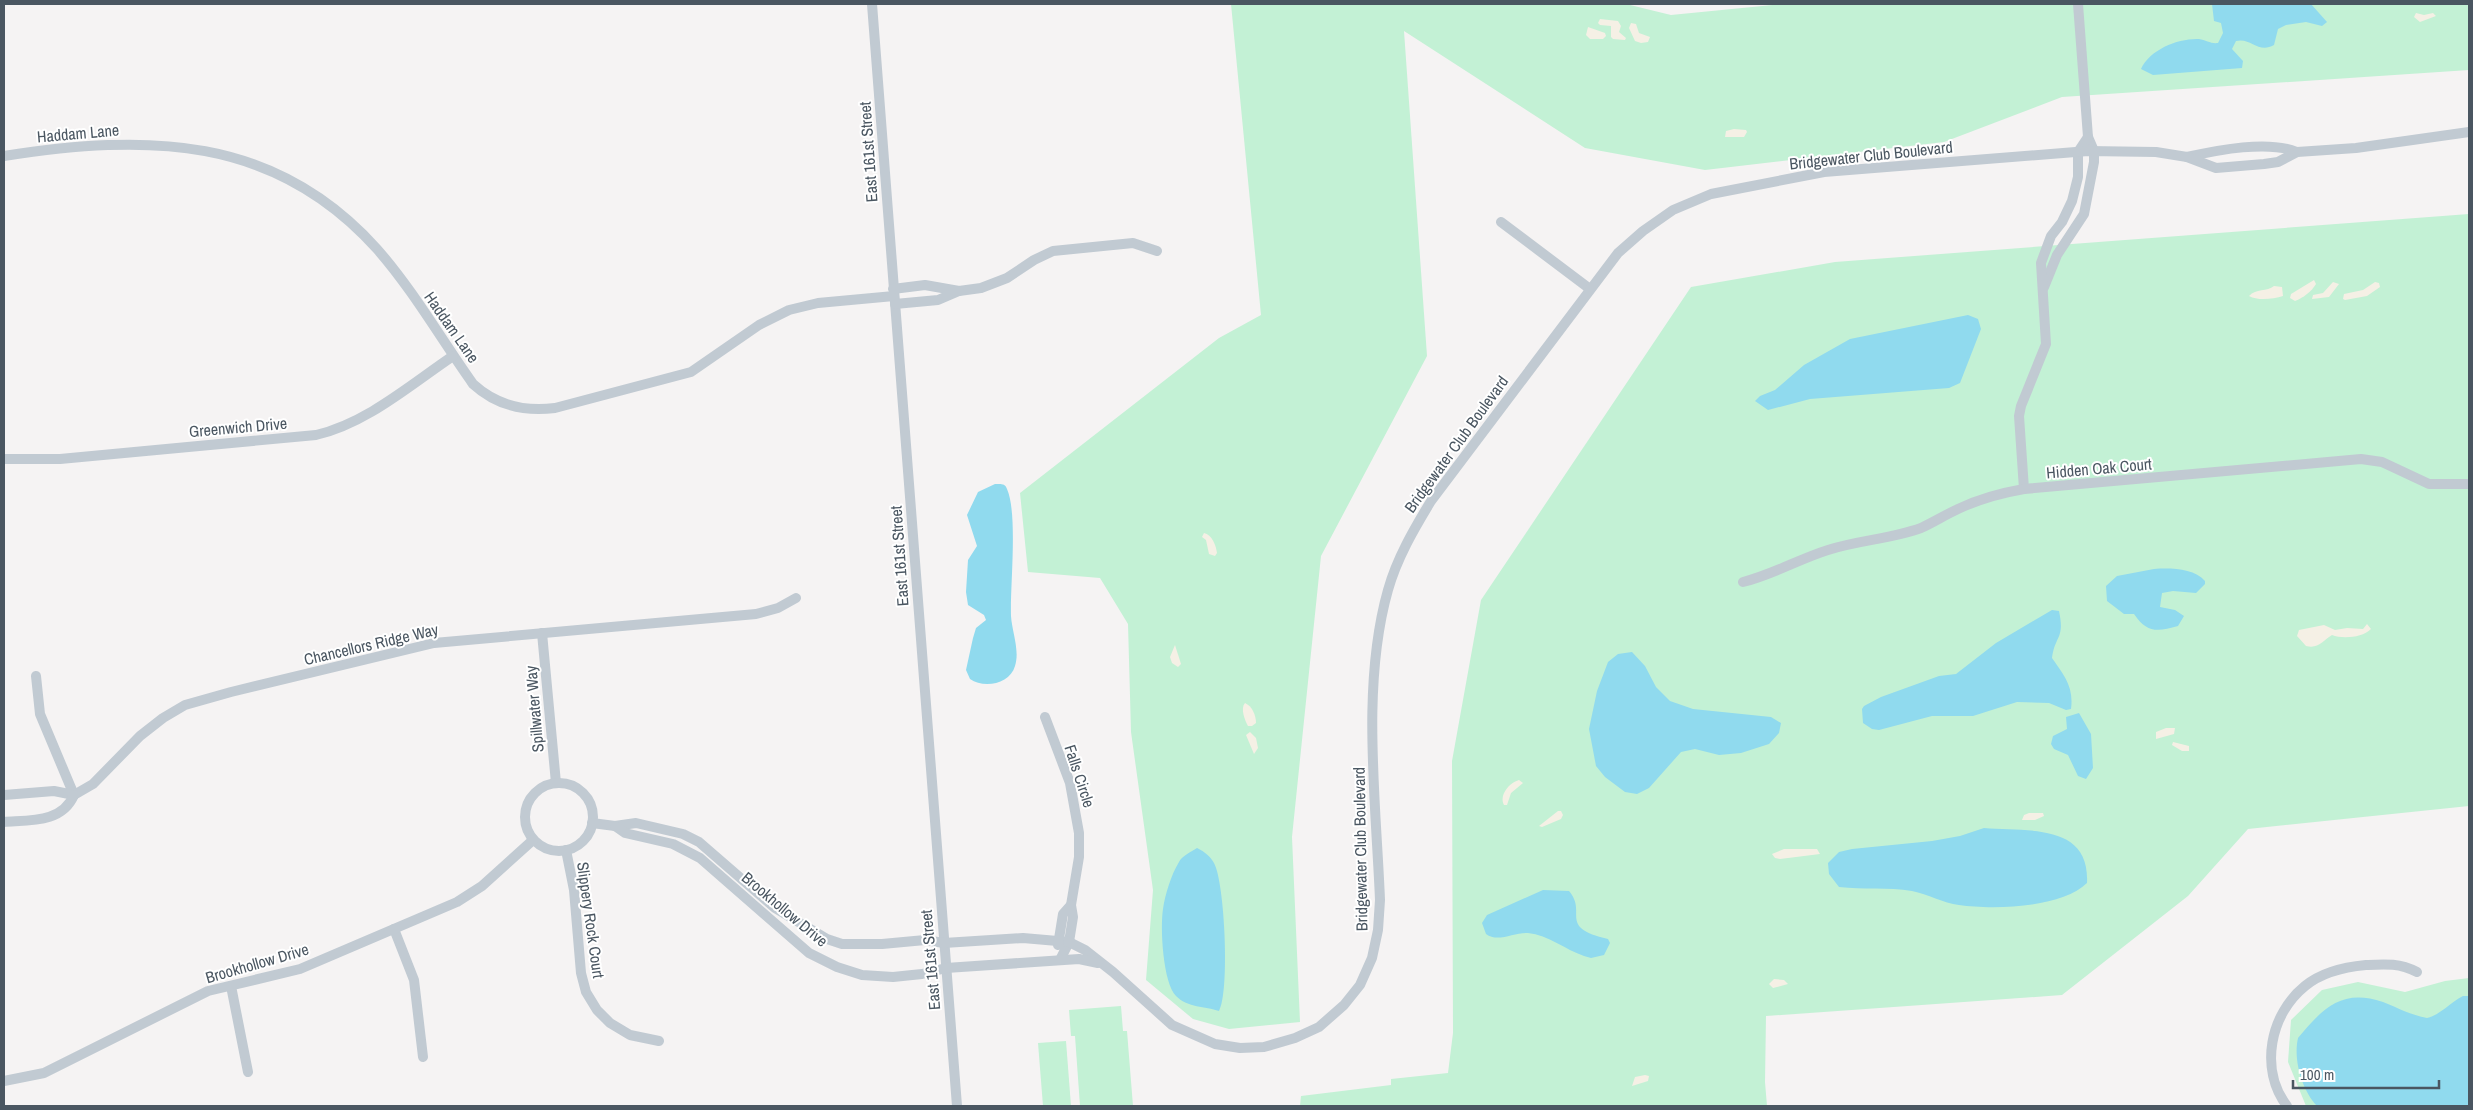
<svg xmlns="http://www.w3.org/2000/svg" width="2473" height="1110" viewBox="0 0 2473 1110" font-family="'Archivo Narrow',sans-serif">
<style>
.green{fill:#c3f1d5}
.sand{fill:#f5f0e5}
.water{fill:#90daee}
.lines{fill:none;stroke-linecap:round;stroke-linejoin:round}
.minor{stroke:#c1cad2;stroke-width:10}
.labels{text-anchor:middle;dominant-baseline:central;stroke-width:4;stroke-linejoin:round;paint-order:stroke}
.street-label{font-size:16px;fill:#4a5661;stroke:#fff}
</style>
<rect width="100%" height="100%" fill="#f5f3f3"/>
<g class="green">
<polygon points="1231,4 1626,4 1671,15 1782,4 2469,4 2469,70 2062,97 1944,142 1705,170 1585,148 1404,31 1427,356 1321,556 1292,837 1300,1022 1229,1029 1193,1019 1146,980 1153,890 1131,732 1128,624 1100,578 1028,572 1020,493 1219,338 1261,315"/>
<polygon points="2469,214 2469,806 2248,829 2188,896 2062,995 1766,1016 1765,1082 1767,1106 1300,1106 1301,1096 1391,1085 1391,1079 1448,1073 1453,1033 1452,761 1481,600 1691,287 1835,262"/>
<polygon points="2469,978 2469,1106 2306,1106 2288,1062 2291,1020 2322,990 2358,982 2405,992 2445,981"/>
<polygon points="1121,1006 1123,1031 1127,1031 1133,1106 1080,1106 1075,1036 1071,1036 1069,1010"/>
<polygon points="1066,1041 1071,1106 1043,1106 1038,1043"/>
</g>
<g class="sand">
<polygon points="2416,13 2424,15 2433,13 2436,16 2420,22 2414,17"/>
<polygon points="1600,19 1618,21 1621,26 1619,32 1626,38 1625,40 1613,39 1611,37 1611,26 1600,25 1598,23"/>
<polygon points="1631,23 1636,24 1639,33 1650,37 1648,42 1641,43 1635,41 1629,28"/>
<polygon points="1588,27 1605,33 1606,36 1603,39 1590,39 1586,35"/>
<polygon points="1734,129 1746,130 1747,132 1744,137 1725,137 1726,131"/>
<path d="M2314,280L2316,284C2312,291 2303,298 2295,301L2290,298L2291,294Z"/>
<polygon points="2333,282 2339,284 2329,297 2312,299 2313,295 2323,293"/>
<polygon points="2375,282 2379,283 2380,287 2367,296 2345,300 2343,299 2344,294 2363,290"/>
<path d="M2274,286L2282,287L2283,296C2273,299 2258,301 2249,296C2256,288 2267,292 2274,286Z"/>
<path d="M1204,533C1212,535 1216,545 1217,553L1215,556L1209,554L1206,540L1202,537Z"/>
<path d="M2367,624L2371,629C2362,638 2342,639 2332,635C2322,641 2319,649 2306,646L2297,636L2299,630L2324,625L2335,630L2347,628L2363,629Z"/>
<polygon points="1175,645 1181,664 1178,667 1172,663 1170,657"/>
<path d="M1245,703C1252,706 1256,715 1256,723L1252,726H1248C1245,721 1240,708 1245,703Z"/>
<polygon points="2166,728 2175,728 2174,734 2156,739 2156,732"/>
<polygon points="1250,732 1256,738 1258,748 1254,754 1246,735"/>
<polygon points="2173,742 2189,746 2189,751 2182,751 2172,745"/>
<path d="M1519,780L1523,783L1511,793L1507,805H1504C1499,795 1509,783 1519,780Z"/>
<polygon points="1558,811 1561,811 1563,815 1561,819 1542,827 1539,826"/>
<polygon points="2029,813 2043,813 2044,816 2035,820 2022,820 2024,815"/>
<polygon points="1784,849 1817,849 1820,854 1780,859 1775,858 1772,854"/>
<polygon points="1774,979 1784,980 1788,984 1773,988 1769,984"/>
<polygon points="1645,1075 1649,1076 1648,1081 1632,1086 1635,1077"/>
</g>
<g class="water">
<path d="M2212,4H2311L2327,22L2322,26L2306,22L2286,25L2278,29L2274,45C2258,54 2251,37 2236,41L2232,49L2243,61L2242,68L2153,75L2141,69C2150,49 2179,38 2199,39C2206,40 2211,44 2218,43L2223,33L2221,23L2214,21Z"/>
<polygon points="1968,315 1978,319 1981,329 1960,383 1949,388 1810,399 1768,410 1755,401 1760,396 1775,390 1804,365 1850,339"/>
<path d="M995,484C1001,484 1005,483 1007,489C1018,514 1010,586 1011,616C1012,632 1020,650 1015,666C1010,684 984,689 970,679L966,670L973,638L976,628L986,620L984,615L968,605L966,592L968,560L977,546L967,515L978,492Z"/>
<path d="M2154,569C2170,568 2194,568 2205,581V584L2196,593L2173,591L2162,593L2160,607L2175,610L2184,616L2178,626C2157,632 2147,633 2134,614H2124L2107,601L2106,586L2117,576Z"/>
<path d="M2052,610L2059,611C2065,639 2055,635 2052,658C2064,675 2074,687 2071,709L2066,710L2049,703L2017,702L1973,716H1932L1879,730L1872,729L1863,723L1862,709L1864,706L1881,697L1939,676L1956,674L1996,643Z"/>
<polygon points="1632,652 1645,666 1656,687 1670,701 1693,709 1771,717 1781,723 1779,733 1769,744 1741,753 1719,755 1695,749 1681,752 1649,788 1637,794 1625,792 1605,777 1596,766 1589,729 1597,691 1608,662 1618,654"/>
<polygon points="2079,713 2091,734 2093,768 2086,779 2078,776 2068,755 2054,749 2051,744 2053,736 2067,729 2066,717"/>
<path d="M1984,828C2026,832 2090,822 2087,883C2062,908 1993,910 1959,905C1943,903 1928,894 1912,891C1888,887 1863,890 1839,887L1829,874L1828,863L1839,852L1852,849L1932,841L1960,836Z"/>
<path d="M1197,848C1205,852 1210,856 1214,863C1225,883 1230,993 1219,1011C1205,1006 1188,1008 1176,996C1163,983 1160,928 1163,909C1165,895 1171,875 1179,862C1182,856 1191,852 1197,848Z"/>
<path d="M1543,890L1569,891C1588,913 1557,927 1608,939L1610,943L1604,955L1591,958L1584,956C1566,950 1548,935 1528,933C1514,932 1498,943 1486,934L1482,923L1487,915Z"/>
<path d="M2463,996H2469V1106H2317C2302,1090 2293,1060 2298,1038C2323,1008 2342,988 2383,1002C2398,1008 2411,1015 2427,1018C2440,1015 2451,1002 2463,996Z"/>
</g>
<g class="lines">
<g class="minor">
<polyline points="872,4 957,1106"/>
<path d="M4,156C146,134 274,134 377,249C413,290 441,339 473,384C497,406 524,412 555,408L691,372L759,325L789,310L818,303L894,296"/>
<path d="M2187,157C2218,150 2268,140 2297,152"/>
<polyline points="1501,222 1590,289"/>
<polyline points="2044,287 2057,255 2084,214 2094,162 2094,151 2088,137 2078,4"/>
<polyline points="893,289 925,285 959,291 981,288 1007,278 1034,260 1053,251 1133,243 1157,251"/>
<polyline points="895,304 938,300 959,291"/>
<path d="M4,459H60L316,435C367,423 410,385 453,356"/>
<polyline points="2024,489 2019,416 2021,406 2046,344 2041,263 2051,236 2062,222 2072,201 2078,177 2078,152 2088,137"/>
<path d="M1743,582C1772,575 1799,559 1828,550C1859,540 1891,539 1921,528C1934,522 1945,515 1958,509C1979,499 2001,493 2024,489L2361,459L2382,462L2429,484H2469"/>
<polyline points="542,633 556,783"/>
<polyline points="36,676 40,714 74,795"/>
<polyline points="1045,717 1070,783 1079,833 1079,857 1071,905 1073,917 1069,942 1060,960"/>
<circle cx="559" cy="817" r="34"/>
<polyline points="4,795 54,791 74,795 93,784 140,736 163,718 185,705 231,692 434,643 756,614 778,608 796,598"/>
<path d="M4,822C30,820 62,823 74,795"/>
<path d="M592,823L615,826L636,823L683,834L699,842L775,908L827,939L842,944H882L925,940L944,943L1023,938L1069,942L1085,950L1113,972L1172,1025L1215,1044L1240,1048L1264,1047L1295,1038L1319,1027L1344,1005L1360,985L1372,958L1378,930L1380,900C1376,801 1361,685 1388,590C1397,558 1414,529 1431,501L1618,253L1643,231L1673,210L1711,194L1824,172L2088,151L2156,152L2187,157L2216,168L2264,164L2278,162L2297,152L2356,148L2469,132"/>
<polyline points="615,826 625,833 673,844 700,858 809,953 837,967 862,975 893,977 922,974 946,968 1079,959 1098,963"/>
<polyline points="566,850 574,890 581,973 586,992 597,1010 610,1023 630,1035 659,1041"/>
<polyline points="394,929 414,980 423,1057"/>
<polyline points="1058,945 1063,914 1071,905"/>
<polyline points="231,986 248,1072"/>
<polyline points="4,1081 44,1073 208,991 300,969 457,902 482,886 533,840"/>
<path d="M2287,1106C2259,1069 2270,1014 2305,986C2322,972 2344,967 2366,965C2386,964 2399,963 2417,972"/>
</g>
</g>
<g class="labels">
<g class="street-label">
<text transform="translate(78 133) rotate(-5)">Haddam Lane</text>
<text transform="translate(868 152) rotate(-94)">East 161st Street</text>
<text transform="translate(1871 155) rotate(-6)">Bridgewater Club Boulevard</text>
<text transform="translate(452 327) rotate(55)">Haddam Lane</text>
<text transform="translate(238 427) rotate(-5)">Greenwich Drive</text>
<text transform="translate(1456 444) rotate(-54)">Bridgewater Club Boulevard</text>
<text transform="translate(2099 468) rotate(-5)">Hidden Oak Court</text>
<text transform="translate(899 556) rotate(-94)">East 161st Street</text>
<text transform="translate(371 644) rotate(-13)">Chancellors Ridge Way</text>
<text transform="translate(534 709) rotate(-95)">Spillwater Way</text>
<text transform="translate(1080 776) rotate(72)">Falls Circle</text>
<text transform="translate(1360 849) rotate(-91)">Bridgewater Club Boulevard</text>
<text transform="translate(785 909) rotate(40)">Brookhollow Drive</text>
<text transform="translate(591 920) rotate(82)">Slippery Rock Court</text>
<text transform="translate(930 960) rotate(-95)">East 161st Street</text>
<text transform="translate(257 963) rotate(-16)">Brookhollow Drive</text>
</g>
</g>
<rect width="2473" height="1110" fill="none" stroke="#4a5661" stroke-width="10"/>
<path d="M2293 1080v8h146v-8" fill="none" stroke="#4a5661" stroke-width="2.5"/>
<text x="2300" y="1080" font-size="15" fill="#4a5661" stroke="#ffffff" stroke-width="4" paint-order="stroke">100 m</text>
</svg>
